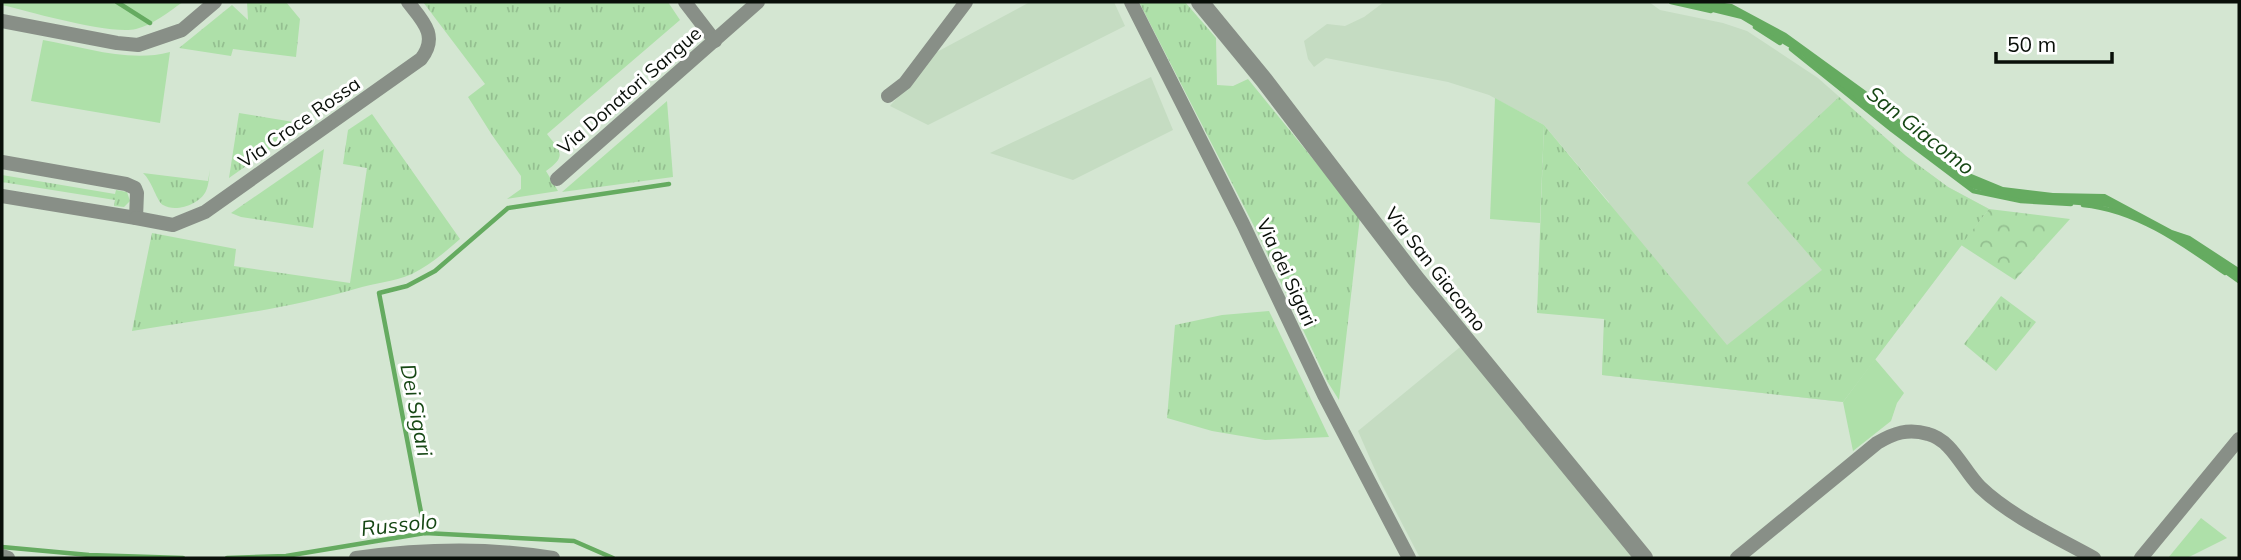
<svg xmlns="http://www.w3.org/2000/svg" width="2241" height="560" viewBox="0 0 2241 560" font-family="Mulish,sans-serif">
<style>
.built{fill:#c5dcc2}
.grass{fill:url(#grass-tufts)}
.forest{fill:url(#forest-crowns)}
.garden{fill:#aee0a9}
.water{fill:#65ab60}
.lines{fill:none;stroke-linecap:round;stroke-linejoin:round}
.stream{stroke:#65ab60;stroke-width:4.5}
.minor{stroke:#888f87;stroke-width:14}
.tertiary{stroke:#888f87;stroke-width:18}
.labels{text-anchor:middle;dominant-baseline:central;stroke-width:6;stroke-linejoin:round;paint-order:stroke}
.street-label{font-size:19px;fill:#090f09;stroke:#fff}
.water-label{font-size:21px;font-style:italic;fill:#164714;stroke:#fff}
</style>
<defs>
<pattern id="grass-tufts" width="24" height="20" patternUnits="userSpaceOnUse" patternTransform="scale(1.75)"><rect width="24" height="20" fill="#aee0a9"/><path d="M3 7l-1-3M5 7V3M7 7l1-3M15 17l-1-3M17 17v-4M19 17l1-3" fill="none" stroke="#94bf90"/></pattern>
<pattern id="forest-crowns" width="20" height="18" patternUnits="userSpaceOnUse" patternTransform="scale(1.75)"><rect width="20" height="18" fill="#aee0a9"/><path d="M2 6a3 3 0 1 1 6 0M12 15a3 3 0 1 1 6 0" fill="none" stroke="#94bf90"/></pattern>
</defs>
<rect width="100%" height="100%" fill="#d4e6d2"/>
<g class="built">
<polygon points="1030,2 1114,2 1125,26 928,125 890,106 935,53"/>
<polygon points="1384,2 1649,2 1660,10 1723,23 1747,31 1818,78 1906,156 1948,187 1989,209 1843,402 1602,375 1609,202 1544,125 1489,95 1448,82 1326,58 1314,67 1308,59 1304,41 1327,24 1345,26 1364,17"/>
<polygon points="1151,77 1173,130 1073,180 990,153"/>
<polygon points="1465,343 1638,558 1420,558 1379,479 1358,431"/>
</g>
<g class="grass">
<polygon points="247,2 286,2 300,19 296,57 233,49 231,56 179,48 232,5 248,20"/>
<path d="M423,2H668L680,20L547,134C561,152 567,156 546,171L558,191L507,199L521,189V176L492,135L468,97L485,84Z"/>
<polygon points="1139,2 1185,2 1216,38 1217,85 1233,86 1248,79 1360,217 1339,400 1327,381 1257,232"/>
<polygon points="1839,97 1906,156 1948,187 1989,209 1843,402 1602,375 1604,319 1537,313 1544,125 1727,345 1822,270 1747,183"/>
<polygon points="667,101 673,177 562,192"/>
<polygon points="239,113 306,124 229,178"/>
<path d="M372,114L460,239C444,253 430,265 412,274C393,282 374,283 355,289C283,310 206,319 132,331L152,233L236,249L234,266L350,283L367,168L343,164L348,130Z"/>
<polygon points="324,149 313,228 241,217 231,213"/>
<path d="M210,169C209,176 209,185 206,191C200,204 176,213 163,205C157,202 152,181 143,173L208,181Z"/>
<polygon points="2,175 115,194 116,190 127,192 130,201 124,207 114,206 115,200 2,182"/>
<polygon points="2001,296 2036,322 1996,371 1964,344"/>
<polygon points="1269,311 1329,437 1265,440 1212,431 1167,418 1175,325 1222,315"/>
</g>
<polygon class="forest" points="1989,209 2070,219 2015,280 1961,245"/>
<g class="garden">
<path d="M2,2H183C168,12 153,25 136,29C110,35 31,12 2,5Z"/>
<path d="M43,40C84,47 129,63 170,52L160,123L31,101Z"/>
<polygon points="1495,98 1544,125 1540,223 1490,219"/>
<polygon points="1875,359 1904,393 1897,403 1891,421 1853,451 1843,402"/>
<polygon points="2201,518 2227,538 2187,558 2168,558"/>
</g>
<polygon class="water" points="1671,2 1717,2 1732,4 1786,33 1866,91 1957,168 2003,187 2053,193 2105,194 2172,230 2190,236 2239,268 2239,284 2186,246 2145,223 2107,207 2021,201 1970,188 1892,130 1800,54 1741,19"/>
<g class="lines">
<g class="stream">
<polyline points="117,2 150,23"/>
<polyline points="1671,2 1711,11"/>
<polyline points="1755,27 1780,43"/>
<polyline points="1791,49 1892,130 1973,191 2021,201 2071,204"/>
<path d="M2083,205C2136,210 2182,243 2225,273"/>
<polyline points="425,533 379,293 407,286 435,271 508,208 669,184"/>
<polyline points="2,547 89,555 183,558"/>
<polyline points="227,558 286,556 425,533 574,541 613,558"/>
</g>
<g class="minor">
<polyline points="685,2 715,41"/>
<polyline points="1131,2 1243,224 1324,395 1409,558"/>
<polyline points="2,21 117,43 138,45 182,30 215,2"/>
<polyline points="888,96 905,83 966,2"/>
<polyline points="2,162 126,184 135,188 137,193 136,218 2,196"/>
<polyline points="557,179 758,2"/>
<path d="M136,218L173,225L205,212L421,59C439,36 423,21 408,2"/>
<polyline points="2,556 8,558"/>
<path d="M356,558C422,549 487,547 553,558"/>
<path d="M1737,558L1877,443C1894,433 1908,428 1928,434C1952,440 1963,470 1980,487C2010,516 2058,538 2094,558"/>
<polyline points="2141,558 2239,439"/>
</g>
<polyline class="tertiary" points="1200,2 1264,80 1416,279 1644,558"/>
</g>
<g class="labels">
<g class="street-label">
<text transform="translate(629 90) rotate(-41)">Via Donatori Sangue</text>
<text transform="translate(299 122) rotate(-35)">Via Croce Rossa</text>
<text transform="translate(1436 269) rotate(52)">Via San Giacomo</text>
<text transform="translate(1287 272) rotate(65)">Via dei Sigari</text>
</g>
<g class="water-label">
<text transform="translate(1921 130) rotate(38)">San Giacomo</text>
<text transform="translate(417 410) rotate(79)">Dei Sigari</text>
<text transform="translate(399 524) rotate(-6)">Russolo</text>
</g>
</g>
<rect width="2241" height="560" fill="none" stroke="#090f09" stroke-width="7"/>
<path d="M1996 52v10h116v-10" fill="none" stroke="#090f09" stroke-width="3.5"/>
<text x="2007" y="52" font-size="21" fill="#090f09" stroke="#ffffff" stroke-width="5" paint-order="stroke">50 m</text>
</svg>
